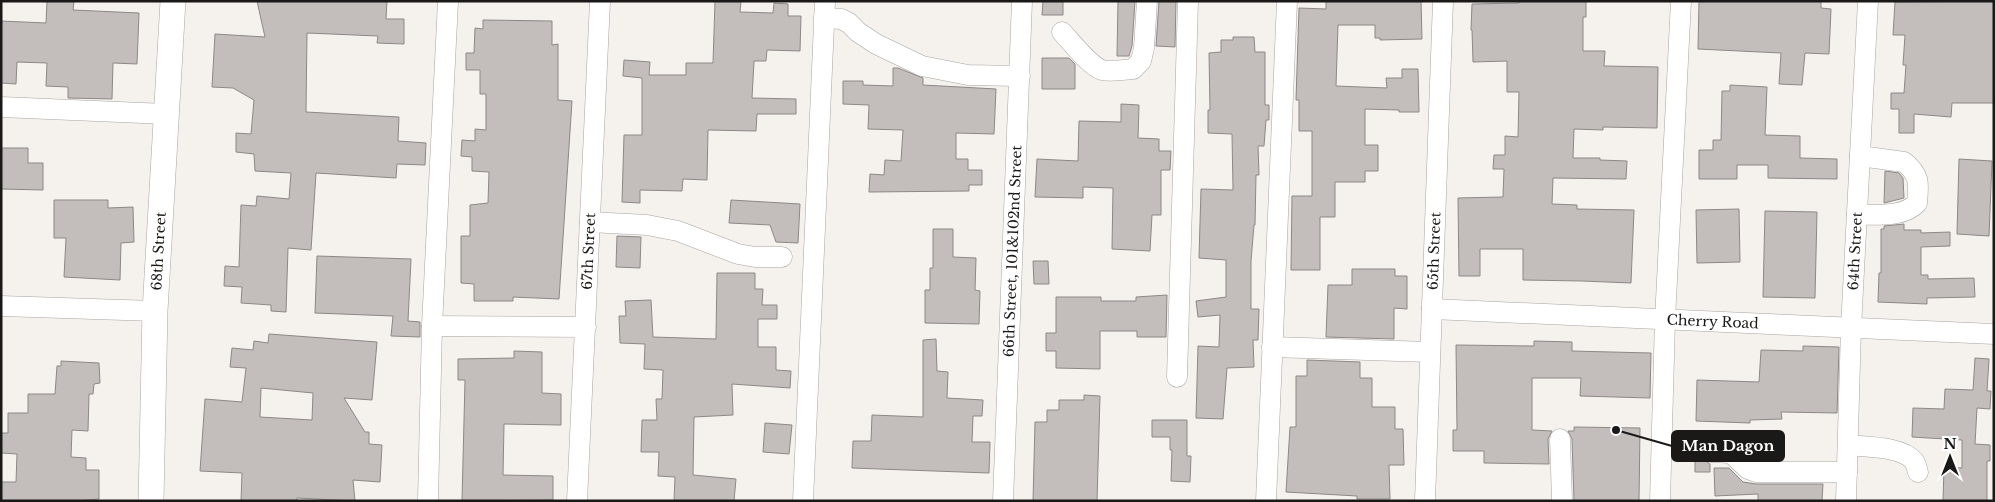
<svg xmlns="http://www.w3.org/2000/svg" width="1995" height="502" viewBox="0 0 1995 502" font-family="'Libre Baskerville',serif">
<style>
.building{fill:#c3bdbb;stroke:#8d8886;fill-rule:evenodd}
.lines{fill:none;stroke-linecap:round;stroke-linejoin:round}
.minor-casing{stroke:#a9a5a2;stroke-width:21}
.major-casing{stroke:#a9a5a2;stroke-width:26}
.minor{stroke:#fff;stroke-width:20}
.major{stroke:#fff;stroke-width:25}
.labels{text-anchor:middle;dominant-baseline:central;stroke-width:4.5;stroke-linejoin:round;paint-order:stroke}
.street-label{font-size:14px;fill:#1b1918;stroke:#fff}
.leader{fill:none;stroke:#1b1918;stroke-width:2}
.callout-dot{fill:#1b1918;stroke:#fff;stroke-width:2}
.callout{fill:#1b1918;stroke:#1b1918;stroke-width:2}
.callout-label{font-size:15px;text-anchor:middle;font-weight:bold;fill:#fff}
</style>
<rect width="100%" height="100%" fill="#f5f1ed"/>
<g class="building">
<polygon points="47,1 74,1 73,10 139,13 137,64 113,63 112,99 68,98 68,87 46,86 47,63 17,62 16,84 1,83 1,21 46,23"/>
<polygon points="257,1 387,1 386,19 404,19 404,44 377,43 378,36 307,33 306,112 399,117 398,141 426,143 425,165 397,164 396,178 316,173 311,250 288,248 286,312 271,311 271,305 241,303 242,287 224,286 225,266 239,267 241,205 256,206 257,196 289,199 291,173 255,171 254,154 236,152 236,133 251,134 254,100 233,88 212,87 215,34 265,37"/>
<polygon points="715,1 741,1 740,12 773,13 774,3 788,4 788,16 801,16 800,51 767,50 766,61 754,61 752,98 796,99 796,114 757,114 756,131 708,130 707,180 683,179 682,191 640,190 640,203 622,202 624,135 642,135 642,78 623,76 624,60 650,62 649,75 686,75 686,63 713,63"/>
<polygon points="1043,1 1063,1 1063,15 1042,15"/>
<polygon points="1118,1 1135,1 1132,46 1129,56 1117,56"/>
<polygon points="1159,1 1176,1 1175,47 1156,46"/>
<polygon points="1326,1 1421,1 1422,39 1380,40 1380,38 1375,38 1375,25 1338,25 1336,86 1387,88 1386,78 1402,78 1402,69 1418,69 1419,112 1399,112 1399,110 1365,109 1365,145 1378,145 1378,171 1365,171 1365,182 1335,182 1335,217 1320,217 1320,270 1291,270 1292,196 1312,196 1312,131 1299,131 1299,100 1296,100 1299,8 1326,9"/>
<polygon points="1519,1 1586,1 1586,17 1583,17 1583,51 1605,51 1604,66 1658,67 1657,128 1603,127 1603,130 1574,129 1573,158 1600,158 1600,160 1627,161 1626,179 1553,178 1552,204 1577,205 1577,209 1634,210 1631,283 1582,281 1523,280 1523,249 1480,249 1480,276 1459,276 1458,198 1503,197 1504,169 1493,169 1494,155 1505,155 1505,136 1518,137 1519,92 1507,92 1507,61 1473,62 1472,30 1471,30 1472,4 1519,3"/>
<polygon points="1699,1 1821,1 1821,8 1831,9 1829,54 1805,53 1802,85 1779,84 1781,53 1698,49"/>
<polygon points="1994,1 1994,103 1952,103 1951,117 1914,114 1914,133 1899,133 1899,109 1891,109 1891,93 1904,93 1906,65 1903,65 1905,35 1893,35 1895,2"/>
<polygon points="483,20 552,21 552,45 558,44 558,100 572,101 559,299 513,297 513,301 474,301 474,284 461,283 461,236 470,236 470,205 488,203 489,172 472,171 472,157 461,156 462,140 475,141 475,129 486,130 486,94 480,94 480,70 466,70 466,53 474,53 475,28 483,29"/>
<polygon points="1233,37 1254,37 1255,52 1265,52 1265,105 1269,105 1269,120 1266,120 1264,146 1258,146 1259,175 1256,175 1255,225 1254,225 1251,261 1251,309 1259,309 1258,340 1253,340 1254,367 1227,368 1223,419 1196,418 1198,346 1219,347 1220,315 1198,317 1196,301 1226,297 1226,260 1199,258 1201,189 1233,190 1232,134 1208,133 1208,110 1210,110 1209,53 1221,52 1221,40 1233,40"/>
<polygon points="1042,58 1069,58 1075,64 1075,89 1042,89"/>
<polygon points="893,68 898,68 923,78 923,85 996,89 994,134 956,133 956,159 968,159 968,170 982,170 982,185 969,185 969,191 869,192 870,174 884,175 885,160 901,161 903,130 868,129 869,105 843,104 843,81 863,81 863,85 893,86"/>
<polygon points="1730,85 1767,87 1765,135 1800,136 1800,158 1837,159 1837,179 1768,178 1768,165 1737,165 1737,179 1699,179 1699,150 1713,150 1713,140 1721,140 1722,91 1730,91"/>
<polygon points="1121,104 1139,105 1138,138 1159,139 1159,151 1171,151 1170,170 1161,170 1161,215 1152,215 1150,251 1112,249 1113,188 1083,187 1083,198 1035,197 1037,159 1078,161 1079,121 1121,122"/>
<polygon points="1,148 28,148 28,163 43,163 43,190 1,189"/>
<polygon points="1959,159 1992,161 1989,236 1957,234"/>
<polygon points="1885,171 1899,173 1903,178 1904,198 1884,203"/>
<polygon points="54,200 108,200 108,208 133,207 134,242 121,243 120,280 64,277 66,238 54,238"/>
<polygon points="731,200 800,204 798,243 776,242 770,225 729,223"/>
<polygon points="1739,209 1740,262 1697,263 1696,210"/>
<polygon points="1765,211 1817,212 1815,298 1763,297"/>
<polygon points="1904,224 1904,230 1921,230 1921,233 1950,232 1950,246 1921,247 1921,275 1928,275 1928,279 1974,278 1975,297 1927,298 1927,304 1878,302 1879,273 1881,273 1881,229 1884,229 1884,226"/>
<polygon points="933,229 953,229 953,257 976,258 975,290 980,291 979,324 925,323 925,290 930,290 930,268 933,268"/>
<polygon points="617,236 641,237 640,268 616,267"/>
<polygon points="317,256 411,259 408,321 420,322 420,337 391,336 393,316 315,313"/>
<polygon points="1033,261 1048,261 1049,284 1034,284"/>
<polygon points="1352,269 1395,269 1395,276 1407,276 1407,309 1394,308 1394,339 1326,337 1328,285 1352,285"/>
<polygon points="717,273 755,273 755,289 763,289 762,305 777,305 777,319 758,319 758,347 776,347 776,370 791,371 790,388 732,384 733,415 694,417 693,475 736,479 734,501 674,501 675,477 658,476 659,452 641,452 642,420 657,420 656,399 662,399 663,370 644,369 645,344 620,343 619,316 626,316 625,301 651,300 653,337 716,339"/>
<polygon points="1167,295 1166,337 1137,337 1137,331 1100,331 1100,369 1056,368 1056,351 1046,351 1046,333 1056,333 1056,297 1101,297 1101,301 1136,301 1136,297"/>
<path d="M269,334L377,342L372,400L344,398L365,432H369V444L382,445L380,482L353,480L355,501L297,498V501H241L242,473L200,471L205,399L242,402L246,368L230,367L232,348L253,350L254,341L268,343ZM261,388L313,393L312,420L260,417Z"/>
<polygon points="936,339 937,371 948,372 947,398 983,400 982,416 973,416 972,442 990,442 989,473 852,468 853,441 871,441 872,415 923,417 923,340"/>
<polygon points="1534,341 1572,342 1572,351 1651,353 1650,398 1580,396 1581,378 1532,378 1532,430 1552,431 1548,439 1549,464 1484,463 1484,451 1453,451 1453,430 1457,430 1456,345 1534,346"/>
<polygon points="1803,346 1839,347 1837,413 1781,412 1782,419 1750,420 1750,423 1696,421 1697,380 1759,382 1761,350 1803,351"/>
<polygon points="514,351 542,352 542,393 561,394 561,425 504,424 503,475 553,476 553,500 462,501 465,380 458,380 458,359 514,358"/>
<polygon points="1975,358 1989,359 1987,391 1991,391 1990,409 1977,408 1975,444 1990,445 1990,461 1987,461 1987,501 1943,501 1944,467 1962,468 1962,440 1912,437 1913,408 1944,409 1945,389 1973,390"/>
<polygon points="1307,360 1360,362 1360,378 1372,378 1372,407 1395,407 1395,429 1403,429 1404,465 1389,465 1390,499 1357,499 1357,496 1286,492 1290,427 1296,427 1296,376 1307,376"/>
<polygon points="61,361 99,363 100,383 94,384 93,394 89,394 88,431 72,430 71,457 86,458 86,470 99,470 99,499 75,501 1,501 1,482 16,482 17,454 1,453 1,433 8,433 8,413 28,413 28,394 55,394 57,366 61,366"/>
<polygon points="1084,395 1100,396 1097,501 1033,501 1035,422 1047,422 1047,410 1059,410 1059,400 1084,400"/>
<polygon points="1152,420 1187,420 1187,456 1191,456 1190,482 1171,481 1172,450 1170,450 1170,437 1152,437"/>
<polygon points="765,423 792,425 789,454 763,452"/>
<polygon points="1574,427 1640,428 1639,501 1574,501 1572,439 1568,431 1574,431"/>
<polygon points="1695,449 1700,449 1701,458 1710,464 1710,472 1695,472"/>
<polygon points="1714,468 1729,468 1743,482 1756,484 1823,484 1822,501 1758,501 1758,494 1715,496"/>
</g>
<g class="lines">
<defs>
<g id="minor">
<polyline points="824,18 841,19 849,23 858,32 876,44 922,66 968,75 1020,76"/>
<path d="M1062,32C1072,43 1090,66 1102,70C1112,72 1123,70 1133,69L1141,61L1144,48L1147,1"/>
<polyline points="1,107 166,114"/>
<path d="M1857,215C1876,214 1903,218 1917,203C1919,183 1920,175 1904,162L1860,156"/>
<polyline points="590,222 647,225 678,231 738,254 755,257 782,257"/>
<polyline points="1,306 155,311"/>
<path id="s1" d="M1432,309L1994,334"/>
<polyline points="432,326 586,327"/>
<polyline points="1272,347 1430,352"/>
<polyline points="1177,377 1188,1"/>
<polyline points="1560,439 1562,501"/>
<path d="M1848,445C1865,447 1902,446 1914,461C1916,464 1917,469 1918,472"/>
<polyline points="1711,452 1731,453 1748,469 1756,472 1847,472"/>
<polyline points="428,501 432,326 448,1"/>
<path id="s2" d="M577,501L600,1"/>
<polyline points="803,501 825,1"/>
<path id="s3" d="M1003,501L1022,1"/>
<polyline points="1266,501 1287,1"/>
<path id="s4" d="M1425,501L1443,1"/>
<polyline points="1660,501 1665,320 1681,1"/>
<path id="s5" d="M1846,501L1851,328L1868,1"/>
</g>
<g id="major">
<path id="s6" d="M151,501L155,311L173,1"/>
</g>
</defs>
<use href="#minor" class="minor-casing"/>
<use href="#major" class="major-casing"/>
<use href="#minor" class="minor"/>
<use href="#major" class="major"/>
</g>
<g class="labels">
<g class="street-label">
<text stroke="none"><textPath href="#s6" startOffset="250">68th Street</textPath></text>
<text stroke="none"><textPath href="#s2" startOffset="250">67th Street</textPath></text>
<text stroke="none"><textPath href="#s3" startOffset="250">66th Street, 101&amp;102nd Street</textPath></text>
<text stroke="none"><textPath href="#s4" startOffset="250">65th Street</textPath></text>
<text stroke="none"><textPath href="#s5" startOffset="250">64th Street</textPath></text>
<text stroke="none"><textPath href="#s1" startOffset="281">Cherry Road</textPath></text>
</g>
</g>
<path class="leader" d="M1616 430L1672 446"/>
<circle class="callout-dot" cx="1616" cy="430" r="5"/>
<rect class="callout" x="1672" y="431" width="112" height="30" rx="5"/>
<g class="callout-label">
<text x="1728" y="451">Man Dagon</text>
</g>
<rect width="1995" height="502" fill="none" stroke="#1b1918" stroke-width="5"/>
<g transform="translate(1950 457)" stroke="#ffffff" stroke-width="4" paint-order="stroke">
<path d="M0-4L9 19L0 12L-9 19Z" fill="#1b1918"/>
<text y="-8" font-size="14" font-weight="bold" text-anchor="middle" fill="#1b1918">N</text>
</g>
</svg>
